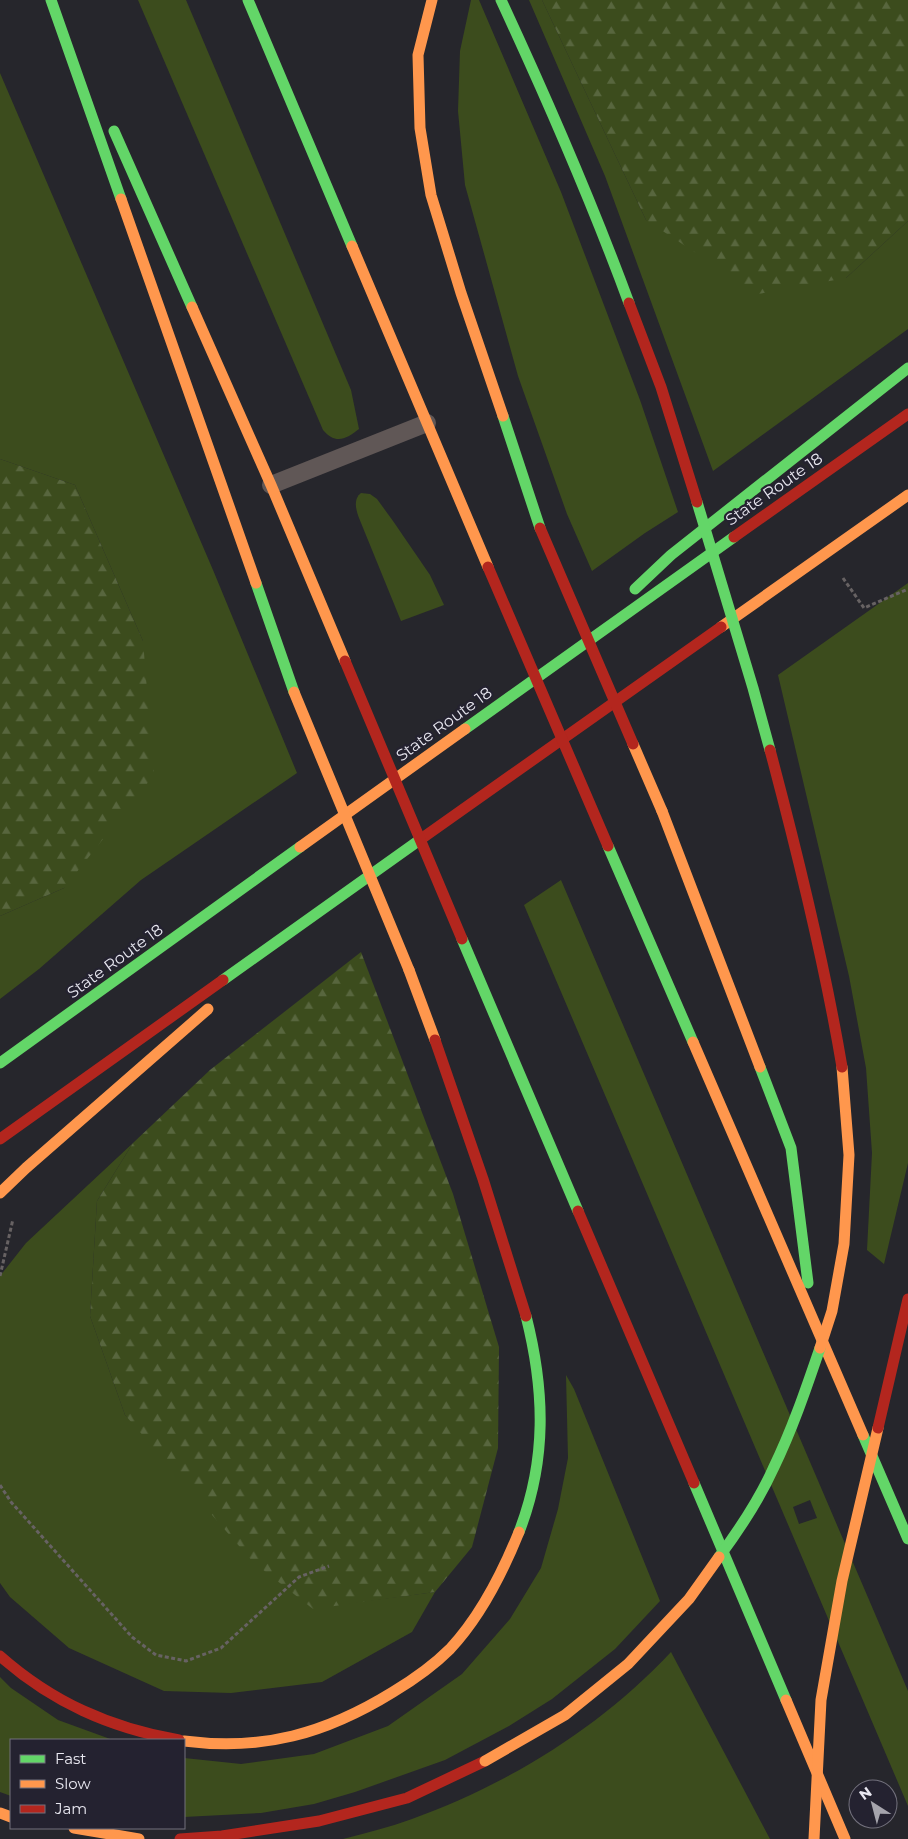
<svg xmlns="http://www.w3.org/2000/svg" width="908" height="1839" viewBox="0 0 908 1839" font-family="Montserrat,sans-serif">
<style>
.grass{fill:#3c4c1d;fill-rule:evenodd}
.forest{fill:url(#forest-firs)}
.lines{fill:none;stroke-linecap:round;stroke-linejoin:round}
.path{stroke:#676263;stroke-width:3;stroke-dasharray:4 2.5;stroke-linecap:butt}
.lane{stroke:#605756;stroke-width:18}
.fast{stroke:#63d668;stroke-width:11}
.slow{stroke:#ff974d;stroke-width:11}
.jam{stroke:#b3261e;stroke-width:11}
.fast-bridge{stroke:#63d668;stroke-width:11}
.slow-bridge{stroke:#ff974d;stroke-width:11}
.jam-bridge{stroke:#b3261e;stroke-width:11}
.labels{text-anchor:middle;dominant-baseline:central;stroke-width:4.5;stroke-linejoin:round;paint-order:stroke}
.street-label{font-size:16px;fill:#e9e8f1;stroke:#242230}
</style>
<defs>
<pattern id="forest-firs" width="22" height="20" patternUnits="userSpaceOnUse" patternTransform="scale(1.25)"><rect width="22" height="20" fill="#3c4c1d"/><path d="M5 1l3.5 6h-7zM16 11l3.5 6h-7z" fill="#58663e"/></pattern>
</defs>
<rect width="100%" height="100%" fill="#26262c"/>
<g class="grass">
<path d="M138,0H186L351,390L359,429C346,439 336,445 323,430Z"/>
<polygon points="471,0 479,0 561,192 640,400 678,512 645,533 592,571 567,514 518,376 465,185 458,111 460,51"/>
<polygon points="529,0 542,0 646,220 846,278 908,221 908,329 713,471 605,176"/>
<polygon points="0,73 213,570 297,773 141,880 39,969 0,999 0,916 64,888 143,641 75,485 0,459"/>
<path d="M361,493L370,494L377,499L393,521L430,575L444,605L401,621L359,518C356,510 353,499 361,493Z"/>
<polygon points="908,583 908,1163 884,1264 867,1250 872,1153 866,1068 849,976 778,675"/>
<path d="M561,880L908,1691V1806L524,905ZM810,1500L817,1518L799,1524L793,1507Z"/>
<polygon points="133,1143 97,1201 90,1316 125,1415 312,1608 435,1592 412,1632 322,1682 231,1693 164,1691 69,1648 10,1597 0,1583 0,1276 26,1243"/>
<polygon points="566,1375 574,1389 660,1601 615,1649 552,1699 509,1726 445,1760 355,1792 314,1804 261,1813 184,1817 184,1758 241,1764 314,1754 388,1726 462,1674 510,1619 541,1568 558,1509 568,1458"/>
<path d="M671,1652L770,1839H343C366,1833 390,1827 412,1819C509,1784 601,1727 671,1652Z"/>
<polygon points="0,1677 11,1688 58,1720 113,1740 11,1740 11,1796 0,1792"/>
</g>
<g class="forest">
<polygon points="542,0 908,0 908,221 846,278 758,294 646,220"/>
<polygon points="0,459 75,485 143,641 154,775 64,888 0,916"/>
<polygon points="361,952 453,1194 499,1347 498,1448 472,1547 435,1592 313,1609 253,1562 125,1415 90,1316 97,1201 133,1143 210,1070"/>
</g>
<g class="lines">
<g class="path">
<polyline points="843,578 864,608 908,589"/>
<polyline points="0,1276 13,1219"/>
<polyline points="0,1485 11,1502 132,1637 156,1655 186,1661 221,1648 299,1577 329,1566"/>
</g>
<polyline class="lane" points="271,485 427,423"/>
<g class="fast">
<polyline points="51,0 121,199"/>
<polyline points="248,0 352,246"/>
<polyline points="114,131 192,307"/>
<polyline points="503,416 540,528"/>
<polyline points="256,583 294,692"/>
<polyline points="635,589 671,555 908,368"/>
<polyline points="465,729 734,537"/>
<polyline points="608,846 693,1042"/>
<polyline points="462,939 578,1211"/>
<polyline points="223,980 421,839"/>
<polyline points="0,1063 300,847"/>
<polyline points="760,1067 791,1148 808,1283"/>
<polyline points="863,1435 908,1539"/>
<polyline points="694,1483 786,1700"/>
<path d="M519,1532C547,1460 545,1391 526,1316"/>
</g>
<g class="slow">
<polyline points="432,0 418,55 420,128 431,195 461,293 503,416"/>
<polyline points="121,199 256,583"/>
<polyline points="352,246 488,567"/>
<polyline points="192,307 271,485 345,661"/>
<polyline points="721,627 908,495"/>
<polyline points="662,811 760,1067"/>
<polyline points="300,847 465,729"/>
<polyline points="409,970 435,1040"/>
<polyline points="693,1042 863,1435"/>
<polyline points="0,1193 26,1168 208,1009"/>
<polyline points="786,1700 845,1839"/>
<path d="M184,1741C263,1751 325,1734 393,1692C413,1680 433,1666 450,1649C481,1616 502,1574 519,1532"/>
<polyline points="0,1813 11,1817"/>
<polyline points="74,1828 139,1839"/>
</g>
<g class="jam">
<polyline points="734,537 908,414"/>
<polyline points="421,839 721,627"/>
<polyline points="435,1040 483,1179 526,1316"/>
<polyline points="0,1139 223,980"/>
<polyline points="578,1211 694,1483"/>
<path d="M0,1656C52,1702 110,1728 179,1740"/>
<polyline points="180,1839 222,1836 319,1821 407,1798 485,1761"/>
</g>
<g class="fast-bridge">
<path d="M501,0C547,99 591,200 629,303"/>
<polyline points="697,502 753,688 770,750"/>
<path d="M719,1557C739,1530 759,1500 773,1469C792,1430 806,1389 820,1348"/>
</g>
<g class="slow-bridge">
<polyline points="294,692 409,970"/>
<polyline points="633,744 662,811"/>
<polyline points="820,1348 832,1311 844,1244 849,1155 842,1067"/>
<polyline points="485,1761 565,1715 628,1664 689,1599 719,1557"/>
<polyline points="814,1839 821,1700 842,1581 878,1428"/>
</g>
<g class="jam-bridge">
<polyline points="629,303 661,387 697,502"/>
<polyline points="540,528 633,744"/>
<polyline points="488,567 608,846"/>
<polyline points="345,661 462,939"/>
<path d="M770,750C798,855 824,960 842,1067"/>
<polyline points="878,1428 908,1299"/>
</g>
</g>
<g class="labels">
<g class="street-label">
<text transform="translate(774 489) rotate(-35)">State Route 18</text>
<text transform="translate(444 724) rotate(-36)">State Route 18</text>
<text transform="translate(115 961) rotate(-36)">State Route 18</text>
</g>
</g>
<rect x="10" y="1739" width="175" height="90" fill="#242230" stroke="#73717d"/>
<rect x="20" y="1755" width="25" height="8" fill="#63d668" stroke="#73717d"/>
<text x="55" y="1764" font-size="15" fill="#e9e8f1">Fast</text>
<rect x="20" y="1780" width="25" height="8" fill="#ff974d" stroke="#73717d"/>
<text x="55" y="1789" font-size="15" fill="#e9e8f1">Slow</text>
<rect x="20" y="1805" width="25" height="8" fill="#b3261e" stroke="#73717d"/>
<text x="55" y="1814" font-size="15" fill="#e9e8f1">Jam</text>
<g transform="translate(873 1804) rotate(324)"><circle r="24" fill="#242230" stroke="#73717d"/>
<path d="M0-4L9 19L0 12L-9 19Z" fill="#a5a4ac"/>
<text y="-8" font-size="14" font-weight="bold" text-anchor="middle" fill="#e9e8f1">N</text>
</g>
</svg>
